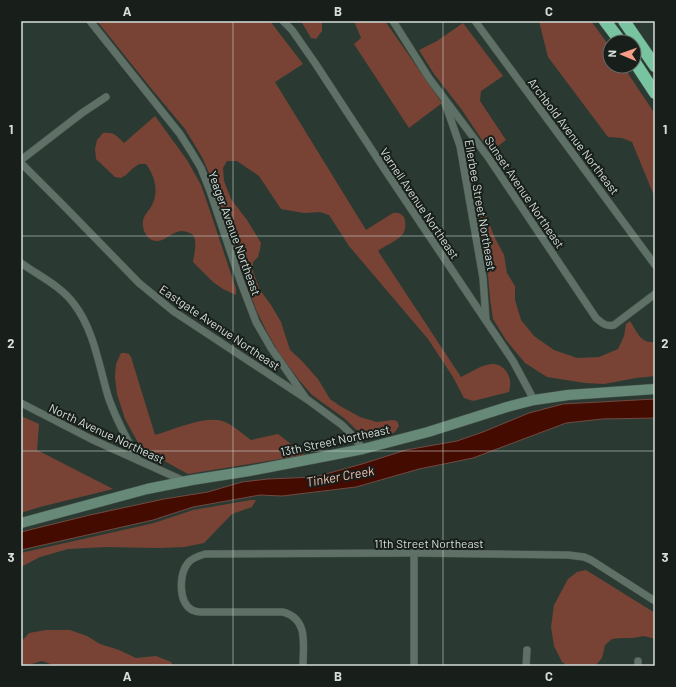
<svg xmlns="http://www.w3.org/2000/svg" width="676" height="687" viewBox="0 0 676 687" font-family="Barlow,sans-serif">
<style>
.green{fill:#784335}
.water{fill:#440b00;stroke:#704a41}
.lines{fill:none;stroke-linecap:round;stroke-linejoin:round}
.street-casing{stroke:#49564f;stroke-width:8}
.secondary-casing{stroke:#49564f;stroke-width:11}
.highway-casing{stroke:#49564f;stroke-width:13}
.street{stroke:#5f7067;stroke-width:7}
.secondary{stroke:#678978;stroke-width:10}
.highway{stroke:#79c4a0;stroke-width:12}
.grid{fill:none;stroke:#d5ded9;stroke-width:1;stroke-opacity:0.55}
.labels{text-anchor:middle;dominant-baseline:central;stroke-width:4;stroke-linejoin:round;paint-order:stroke}
.street-label{font-size:12px;fill:#d5ded9;stroke:#181f1b}
.water-label{font-size:13px;font-style:italic;fill:#f9beae;stroke:#181f1b}
.neatline{fill:none;stroke:#d5ded9;stroke-width:1.5}
.grid-label{font-size:13px;text-anchor:middle;font-weight:bold;fill:#d5ded9}
</style>
<rect width="100%" height="100%" fill="#2a3a32"/>
<g class="green">
<path d="M97,21H270L303,64L275,82L366,230L393,213C397,212 401,213 404,217C406,222 406,231 402,235C397,241 384,246 378,251L461,377C475,371 493,355 506,371C511,378 511,384 509,392L473,401L464,398L453,377L428,339L349,246L329,215L320,212L304,213L281,209L259,176L237,161H227L223,168L224,181L231,199L247,220L261,243L260,249L258,257L253,262V272L260,290L271,305L281,322L290,350L301,360L318,379L330,399L340,406L360,417L377,422L393,420L397,421L399,426L395,432L389,435L373,438L364,437L344,418L312,395L299,380L279,353L267,332L257,312L243,274L213,182L202,157L185,129L150,87Z"/>
<polygon points="301,21 322,21 322,31 316,39 311,38"/>
<polygon points="354,21 385,21 442,103 409,128 354,44 361,38"/>
<polygon points="539,21 591,21 610,47 610,66 623,66 655,114 655,198 632,142 622,138 608,137 548,57"/>
<polygon points="463,23 503,76 481,91 480,101 506,140 490,152 462,110 434,74 419,50 437,41"/>
<path d="M155,116L187,160L201,185L211,214L236,289V295L223,289L213,282L193,262C194,255 197,245 194,237C193,234 190,233 187,232C177,228 170,237 162,240C152,244 144,236 143,226C142,219 145,215 149,210C160,195 156,178 146,164H139L132,169L126,175L121,178L115,177L96,159L95,149L97,140L103,133C114,132 116,135 124,143Z"/>
<path d="M476,192L480,196L486,215L494,236L504,255L507,273L515,286V300L521,320L534,336L554,350L577,358L599,357L618,349L624,336L626,324L630,321C637,332 641,344 655,342V376L636,378L604,384L585,383L547,377L525,363L506,340L493,319L490,298L488,275L474,195Z"/>
<path d="M121,353H125L129,354L131,357L155,435C174,430 207,414 225,422C233,425 244,435 251,440L278,434L305,455L188,474L141,448L125,419L117,394L115,377L116,364Z"/>
<polygon points="21,416 39,424 37,450 113,489 40,507 21,513"/>
<polygon points="251,500 256,500 252,507 232,514 204,543 184,547 159,548 106,547 68,549 40,557 21,567 21,553 154,523 193,510"/>
<polygon points="586,570 655,613 655,639 644,636 633,638 621,638 612,639 605,645 602,658 595,666 568,666 562,662 554,646 551,627 554,605 568,579 577,572"/>
<polygon points="46,630 70,630 87,636 100,644 119,650 136,658 156,656 171,662 173,666 56,666 42,661 25,666 21,666 21,642 29,633"/>
</g>
<polygon class="water" points="655,399 655,418 602,419 566,423 473,458 419,469 356,487 282,496 260,495 193,507 153,520 21,550 21,532 90,515 164,499 208,492 242,482 268,479 315,477 362,464 406,450 457,441 483,432 529,413 563,404"/>
<g class="lines">
<defs>
<g id="street">
<polyline points="90,21 180,134 192,153 201,168 210,191 240,280 256,322 271,348 305,397"/>
<polyline points="283,21 292,30 315,63 383,167 468,294 513,361 534,400"/>
<path d="M393,21L429,78L488,157L596,318C602,323 606,327 614,325L655,294"/>
<polyline points="475,21 655,265"/>
<polyline points="445,103 460,146 483,278 486,320"/>
<polyline points="21,160 82,113 106,97"/>
<polyline points="21,163 63,205 139,283 173,311 308,400 342,425 352,435 363,449"/>
<path d="M21,263C39,276 61,286 74,304C94,330 99,366 108,396C115,418 127,439 138,460"/>
<polyline points="21,403 91,439 184,481"/>
<path d="M303,666C303,645 309,619 283,612H201C198,612 194,611 192,610C178,602 179,574 188,563C192,558 198,556 205,554L414,553L568,555L584,557L591,560L655,601"/>
<polyline points="414,666 414,553"/>
<polyline points="526,666 527,650"/>
<polyline points="638,666 638,661"/>
</g>
<polyline id="secondary" points="21,523 147,489 192,480 249,471 363,449 428,432 507,407 534,400 568,395 655,389"/>
<g id="highway">
<polyline points="605,21 621,42"/>
<polyline points="624,21 655,66"/>
<polyline points="634,61 655,93"/>
</g>
</defs>
<use href="#street" class="street-casing"/>
<use href="#secondary" class="secondary-casing"/>
<use href="#highway" class="highway-casing"/>
<use href="#street" class="street"/>
<use href="#secondary" class="secondary"/>
<use href="#highway" class="highway"/>
</g>
<path class="grid" d="M233,21V666M443,21V666M21,236H655M21,451H655"/>
<g class="labels">
<g class="street-label">
<text transform="translate(574 136) rotate(53)">Archbold Avenue Northeast</text>
<text transform="translate(525 192) rotate(56)">Sunset Avenue Northeast</text>
<text transform="translate(420 203) rotate(56)">Varnell Avenue Northeast</text>
<text transform="translate(481 205) rotate(80)">Ellerbee Street Northeast</text>
<text transform="translate(235 233) rotate(70)">Yeager Avenue Northeast</text>
<text transform="translate(220 327) rotate(34)">Eastgate Avenue Northeast</text>
<text transform="translate(107 433) rotate(25)">North Avenue Northeast</text>
<text transform="translate(335 440) rotate(-12)">13th Street Northeast</text>
<text x="429" y="543">11th Street Northeast</text>
</g>
<g class="water-label">
<text transform="translate(340 476) rotate(-10)">Tinker Creek</text>
</g>
</g>
<rect width="676" height="687" fill="none" stroke="#181f1b" stroke-width="44"/>
<g transform="translate(622 54) rotate(272)"><circle r="19" fill="#181f1b" stroke="#646b67"/>
<path d="M0-3L7 15L0 10L-7 15Z" fill="#f49e87"/>
<text y="-6" font-size="11" font-weight="bold" text-anchor="middle" fill="#d5ded9">N</text>
</g>
<rect x="22" y="22" width="632" height="643" class="neatline"/>
<g class="grid-label">
<text x="127" y="16">A</text>
<text x="338" y="16">B</text>
<text x="549" y="16">C</text>
<text x="11" y="134">1</text>
<text x="665" y="134">1</text>
<text x="11" y="348">2</text>
<text x="665" y="348">2</text>
<text x="11" y="562">3</text>
<text x="665" y="562">3</text>
<text x="127" y="681">A</text>
<text x="338" y="681">B</text>
<text x="549" y="681">C</text>
</g>
</svg>
